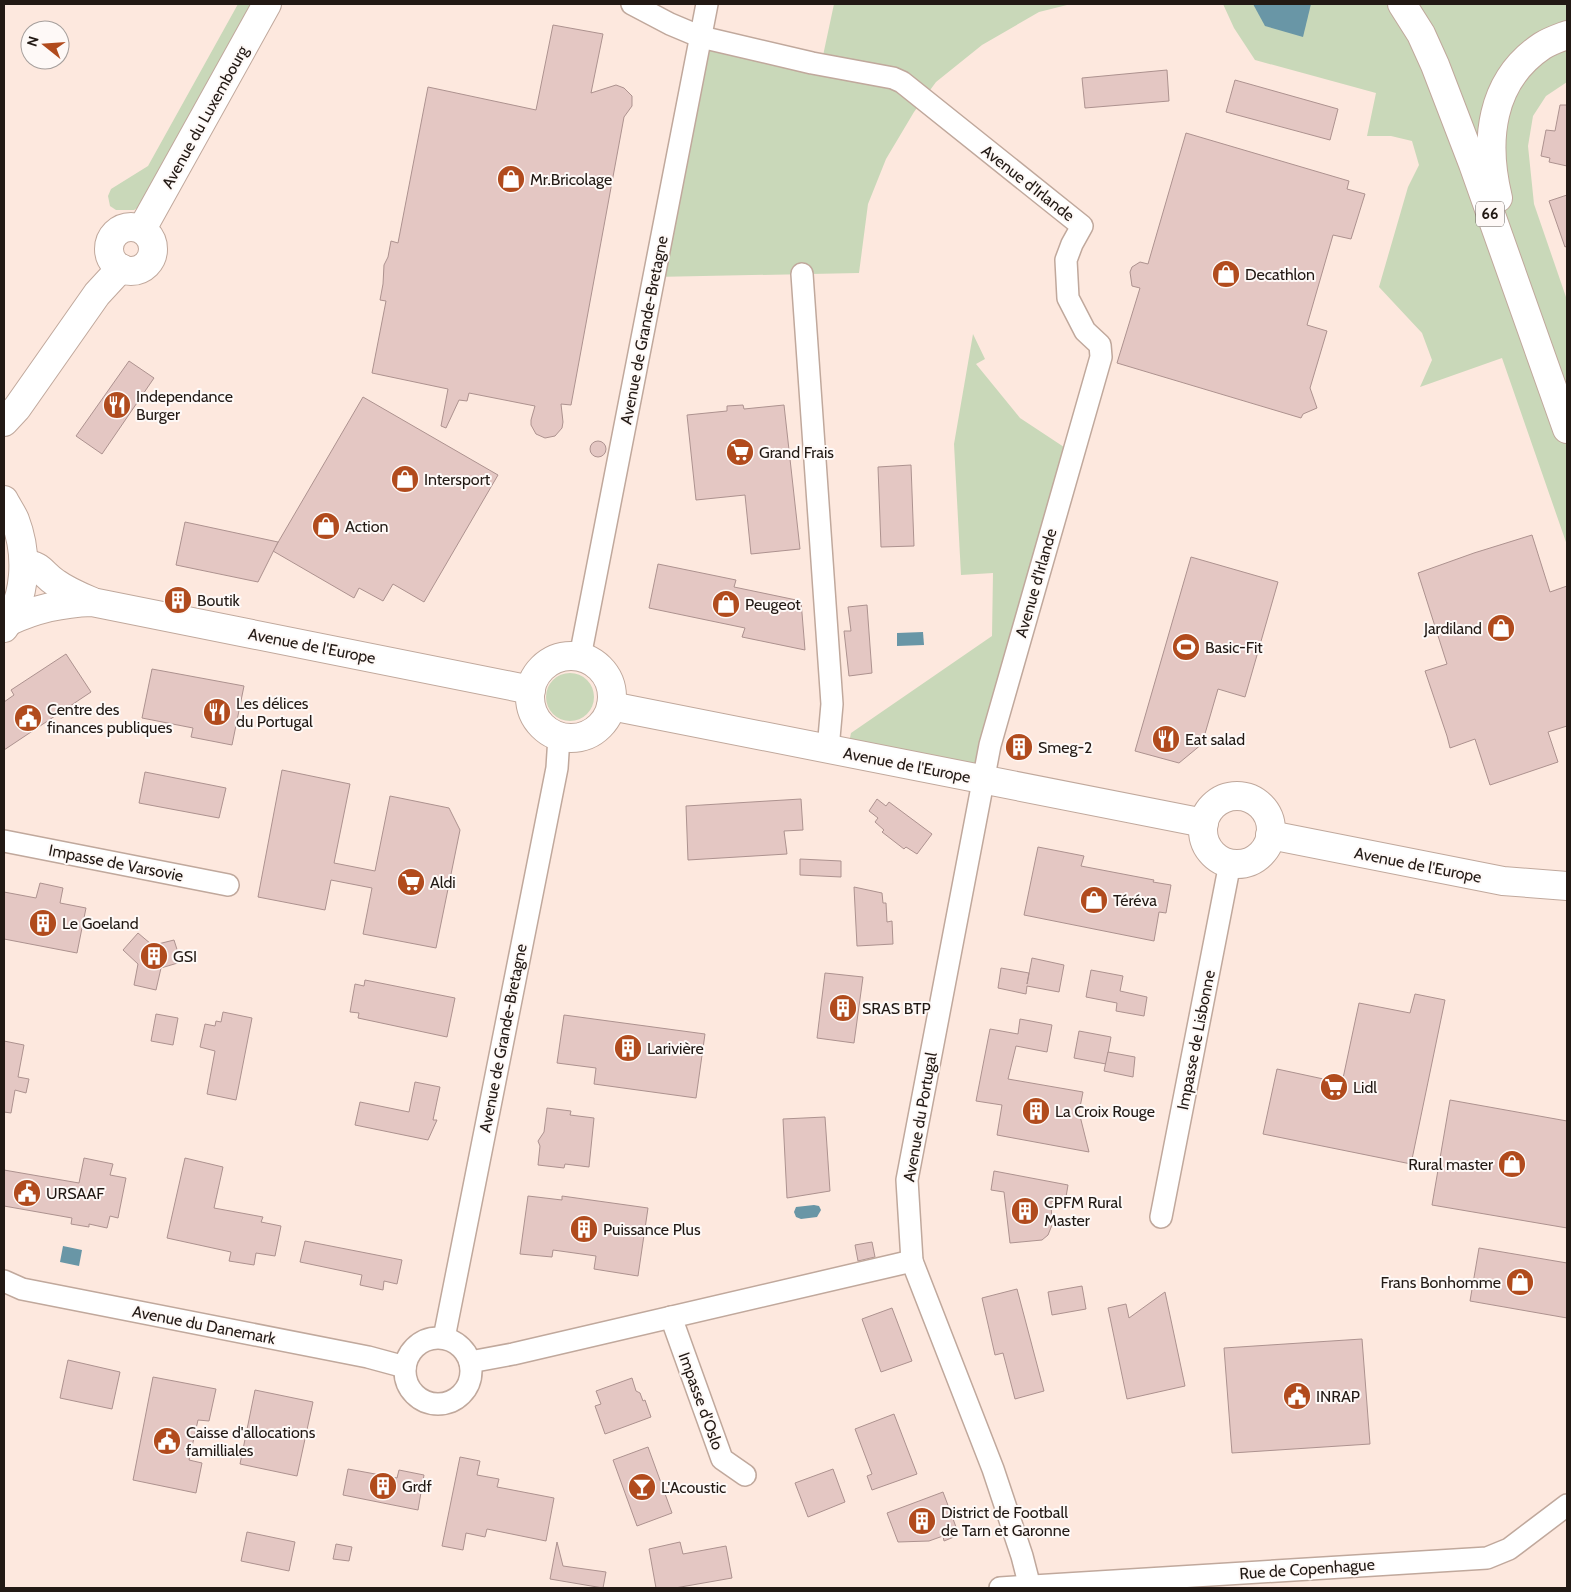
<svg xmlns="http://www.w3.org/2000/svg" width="1571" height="1592" viewBox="0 0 1571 1592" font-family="Cabin,sans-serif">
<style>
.green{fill:#c9d8b9}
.water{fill:#6996a6}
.building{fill:#e4c7c3;stroke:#ad928f}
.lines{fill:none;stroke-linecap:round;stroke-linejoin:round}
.street-casing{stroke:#c0a89c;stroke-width:24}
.secondary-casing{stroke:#c0a89c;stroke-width:30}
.highway-casing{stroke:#c0a89c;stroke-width:30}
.street{stroke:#fff;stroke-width:21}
.secondary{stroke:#fff;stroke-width:28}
.highway{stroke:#fff;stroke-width:28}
.labels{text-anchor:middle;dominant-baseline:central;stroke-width:4;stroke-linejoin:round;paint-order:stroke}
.shield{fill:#fef9f7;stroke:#645c58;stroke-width:1}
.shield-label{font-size:15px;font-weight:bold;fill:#221914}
.street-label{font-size:16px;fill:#221914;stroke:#fef9f7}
.poi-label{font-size:16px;fill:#221914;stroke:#fef9f7;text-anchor:start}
</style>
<rect width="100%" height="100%" fill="#fde8de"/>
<g class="green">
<polygon points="238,4 254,4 145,203 134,210 116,210 110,206 108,196 111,189 148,166"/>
<polygon points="834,4 1071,4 1039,12 982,45 936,82 914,112 886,159 868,204 859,273 654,277 701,37 821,65"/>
<polygon points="1223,4 1567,4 1567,82 1546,96 1533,116 1528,146 1534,204 1567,300 1567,545 1502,358 1420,387 1432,360 1422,333 1379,287 1408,187 1419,165 1412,141 1391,136 1367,136 1376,93 1255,60 1234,28"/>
<polygon points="973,334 985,359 976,364 1020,418 1073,453 983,780 847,753 851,733 992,636 993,573 961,575 954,444"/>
<circle cx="570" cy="697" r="24"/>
</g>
<g class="water">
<polygon points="1253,4 1311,4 1303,37 1265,26"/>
<polygon points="923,632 924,645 897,646 897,633"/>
<polygon points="814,1205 819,1206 821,1210 817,1217 801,1219 796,1217 794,1212 796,1207"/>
<polygon points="63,1246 82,1250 79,1266 60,1262"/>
</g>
<g class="building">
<polygon points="553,25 603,34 591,93 616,85 624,88 632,96 632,106 624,117 571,405 561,404 563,422 562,428 555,436 545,438 536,434 531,425 531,420 535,406 469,393 467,401 459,400 446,428 441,426 448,389 372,373 386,301 380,300 383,284 384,265 388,257 391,241 398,243 428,87 536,110"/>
<polygon points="1167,70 1169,101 1085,108 1082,78"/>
<polygon points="1235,80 1338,109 1330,140 1226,112"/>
<polygon points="1560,105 1567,105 1567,166 1549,162 1550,158 1541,156 1546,130 1555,131"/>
<polygon points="1186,133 1349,181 1347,189 1365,194 1351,239 1333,235 1307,325 1327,331 1310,388 1317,408 1303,414 1301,418 1117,363 1140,288 1132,286 1130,272 1132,267 1140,262 1148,264"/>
<polygon points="1567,195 1567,246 1565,247 1549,201"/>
<polygon points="129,361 154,378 102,454 76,436"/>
<polygon points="363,397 498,475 424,602 393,584 383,601 359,588 354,598 273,551"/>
<polygon points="743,405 744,409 784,405 800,549 751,554 745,495 696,500 687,415 727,411 727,406"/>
<circle cx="598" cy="449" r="8"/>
<polygon points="911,465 914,546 881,547 878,467"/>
<polygon points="185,522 278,542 258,582 176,565"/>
<polygon points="1532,535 1550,592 1567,586 1567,726 1548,732 1558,762 1490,785 1475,739 1450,748 1447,736 1425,671 1447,664 1418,573 1474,553"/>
<polygon points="1191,557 1278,582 1245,697 1218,689 1202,744 1179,763 1135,751"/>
<polygon points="658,564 736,580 734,587 801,601 805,650 742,637 745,628 649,608"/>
<polygon points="867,605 872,673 849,676 844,631 851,631 848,607"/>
<polygon points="66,654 91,692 4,750 4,702 14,695 11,690"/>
<polygon points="152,669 244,686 232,745 191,737 193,728 142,718"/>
<polygon points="282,770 350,784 334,863 375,871 390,796 449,808 460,830 436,948 363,934 372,888 331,880 325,910 258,897"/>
<polygon points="145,772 226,788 219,818 139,803"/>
<polygon points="801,799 803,830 784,831 787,854 688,860 686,806"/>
<polygon points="877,799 886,806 889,802 932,834 917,854 906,847 904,849 882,832 884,830 875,822 878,818 869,811"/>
<polygon points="1038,847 1084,856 1081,866 1154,880 1153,882 1171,885 1166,913 1159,912 1154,941 1024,915"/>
<polygon points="800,859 841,861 841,877 800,875"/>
<polygon points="40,883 63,888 60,903 86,908 77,953 4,939 4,892 36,898"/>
<polygon points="854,887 882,893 883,903 886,903 887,922 892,921 893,944 857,946"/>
<polygon points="138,933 151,944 158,944 174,940 181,962 161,968 156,990 134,985 138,964 123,950"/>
<polygon points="1032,958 1064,965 1059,992 1027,986 1026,994 998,988 1001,968 1029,973 1027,984"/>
<polygon points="1091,970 1123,976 1120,991 1147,997 1144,1016 1116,1011 1117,1003 1086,997"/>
<polygon points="825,973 863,977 854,1043 817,1038"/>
<polygon points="365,980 455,998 447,1037 358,1018 359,1013 350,1012 355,984 364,986"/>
<polygon points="1415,994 1445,1000 1411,1164 1263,1134 1277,1069 1342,1083 1359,1003 1410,1013"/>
<polygon points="223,1012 252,1018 236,1100 207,1094 215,1051 200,1047 205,1024 215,1026 216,1021 221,1022"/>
<polygon points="156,1014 178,1018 173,1045 151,1041"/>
<polygon points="564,1015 705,1034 696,1098 594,1084 596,1068 557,1063"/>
<polygon points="1020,1019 1052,1025 1047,1052 1016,1046 1008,1079 1083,1092 1079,1112 1089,1152 997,1135 1002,1105 976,1101 990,1029 1018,1034"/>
<polygon points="1079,1031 1111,1037 1106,1064 1074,1058"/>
<polygon points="4,1041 24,1045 18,1077 29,1079 26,1093 15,1090 11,1113 4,1112"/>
<polygon points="1108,1052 1135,1057 1133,1077 1104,1071"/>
<polygon points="415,1082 440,1087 433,1120 437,1120 428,1140 355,1125 360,1102 409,1112"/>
<polygon points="1450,1100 1567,1121 1567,1228 1432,1205"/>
<polygon points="547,1108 571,1111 570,1115 594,1118 589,1167 565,1164 564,1168 538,1165 540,1146 538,1141 544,1132"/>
<polygon points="825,1117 830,1191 787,1198 783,1119"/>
<polygon points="84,1158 113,1164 110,1175 126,1178 118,1218 110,1216 107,1228 89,1224 89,1227 71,1224 72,1218 4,1206 4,1170 79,1183"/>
<polygon points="185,1158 223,1167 214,1208 263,1217 261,1222 281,1226 275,1256 256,1253 254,1265 229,1261 231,1252 167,1238"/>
<polygon points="994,1171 1068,1185 1065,1203 1051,1201 1052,1225 1048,1235 1042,1240 1010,1243 1004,1192 991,1190"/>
<polygon points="528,1196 562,1200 562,1196 648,1208 638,1276 594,1269 596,1256 553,1250 552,1257 520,1254"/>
<polygon points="305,1241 402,1260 397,1284 384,1281 383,1290 360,1285 362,1275 300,1262"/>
<polygon points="872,1242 875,1257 858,1261 855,1245"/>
<polygon points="1479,1248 1567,1263 1567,1318 1470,1301"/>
<polygon points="1082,1286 1086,1309 1052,1315 1048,1292"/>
<polygon points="1017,1289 1044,1391 1015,1399 1003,1353 995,1355 982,1298"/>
<polygon points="1165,1292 1185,1386 1127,1399 1108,1308 1126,1304 1129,1318"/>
<polygon points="892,1308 912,1361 881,1372 862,1319"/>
<polygon points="1362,1339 1370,1444 1232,1453 1224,1348"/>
<polygon points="68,1360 120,1372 112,1409 60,1398"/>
<polygon points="153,1377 216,1389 209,1421 198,1420 189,1460 202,1463 196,1493 133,1480"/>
<polygon points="632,1378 636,1391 640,1393 643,1401 645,1400 651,1417 605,1434 595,1406 601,1404 596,1391"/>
<polygon points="255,1390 313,1402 297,1476 240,1464"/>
<polygon points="894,1414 917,1474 872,1490 867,1476 872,1474 855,1429"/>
<polygon points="648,1447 672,1513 637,1526 613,1460"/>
<polygon points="460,1457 480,1461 477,1475 499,1479 497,1487 554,1498 546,1541 487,1529 485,1537 466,1533 463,1550 442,1546"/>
<polygon points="348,1469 397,1478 399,1470 424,1475 418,1510 343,1495"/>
<polygon points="833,1469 845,1502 808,1517 795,1483"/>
<polygon points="943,1492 959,1535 944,1541 943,1536 929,1541 898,1542 887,1513"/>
<polygon points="247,1532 295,1542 289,1571 241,1561"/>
<polygon points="557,1542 563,1566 606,1572 603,1588 550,1579"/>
<polygon points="680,1542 683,1554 726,1546 732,1578 675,1588 656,1588 649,1549"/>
<polygon points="336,1544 352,1547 349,1561 333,1559"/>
</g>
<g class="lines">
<defs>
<g id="street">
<polyline points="632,4 670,24 701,37 812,63 893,78 902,82 1082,226 1072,244 1066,260 1068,298 1085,331 1100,345 1101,357 990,745 907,1180 912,1261 993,1469 1022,1556 1030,1587"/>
<polyline points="802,274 832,704 828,749"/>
<polyline points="580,657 707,4"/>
<polyline points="4,841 228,885"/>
<polyline points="1161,1217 1230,863"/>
<polyline points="4,1281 22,1289 368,1357 405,1367"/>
<polyline points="671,1317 722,1459 745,1475"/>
<circle cx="438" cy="1371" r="33"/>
<polyline points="444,1338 557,768 559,737"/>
<polyline points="470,1362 513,1354 912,1261"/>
<polyline points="1000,1588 1487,1558 1509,1549 1567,1505"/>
</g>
<g id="secondary">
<circle cx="131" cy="249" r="22"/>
<polyline points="142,229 267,4"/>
<polyline points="4,422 17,408 97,294 121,268"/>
<path d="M4,500C7,506 12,513 15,520C28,554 27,598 4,628"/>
<path d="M24,564C42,565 42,574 56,583C67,591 79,596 91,601"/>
<path d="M10,621C37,608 62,603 92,602L531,690"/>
<circle cx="571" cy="697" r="41"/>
<polyline points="611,706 1204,823"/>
<circle cx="1237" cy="830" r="34"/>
<polyline points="1270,835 1503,881 1567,886"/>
</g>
<g id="highway">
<polyline points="1402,4 1421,34 1435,65 1473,164 1567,429"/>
<path d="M1498,198C1484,141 1490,81 1542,46C1550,41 1559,38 1567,35"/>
</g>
</defs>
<use href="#street" class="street-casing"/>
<use href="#secondary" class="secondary-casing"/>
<use href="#highway" class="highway-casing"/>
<use href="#street" class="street"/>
<use href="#secondary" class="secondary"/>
<use href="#highway" class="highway"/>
</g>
<defs>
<symbol id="shop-disc" viewBox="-11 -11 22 22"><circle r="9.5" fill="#b14b1d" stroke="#fef9f7"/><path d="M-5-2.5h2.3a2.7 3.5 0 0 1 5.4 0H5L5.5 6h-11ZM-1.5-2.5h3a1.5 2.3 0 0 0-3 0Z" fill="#fff"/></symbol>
<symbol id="restaurant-disc" viewBox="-11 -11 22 22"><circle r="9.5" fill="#b14b1d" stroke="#fef9f7"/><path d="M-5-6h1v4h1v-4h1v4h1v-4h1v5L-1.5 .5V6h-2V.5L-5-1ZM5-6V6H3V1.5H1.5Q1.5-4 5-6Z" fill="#fff"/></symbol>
<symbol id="supermarket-disc" viewBox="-11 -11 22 22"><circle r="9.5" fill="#b14b1d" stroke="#fef9f7"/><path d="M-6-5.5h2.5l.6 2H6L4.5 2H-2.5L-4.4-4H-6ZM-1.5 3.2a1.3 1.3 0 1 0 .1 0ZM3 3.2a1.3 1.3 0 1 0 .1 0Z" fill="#fff"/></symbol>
<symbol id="building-disc" viewBox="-11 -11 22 22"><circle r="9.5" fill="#b14b1d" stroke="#fef9f7"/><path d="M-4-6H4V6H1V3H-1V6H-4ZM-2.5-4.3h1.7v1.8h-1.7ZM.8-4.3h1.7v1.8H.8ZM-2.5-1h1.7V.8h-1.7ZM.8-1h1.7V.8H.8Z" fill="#fff"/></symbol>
<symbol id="stadium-disc" viewBox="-11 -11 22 22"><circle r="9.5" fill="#b14b1d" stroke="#fef9f7"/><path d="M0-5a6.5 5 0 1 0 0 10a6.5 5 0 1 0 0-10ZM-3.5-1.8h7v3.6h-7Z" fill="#fff"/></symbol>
<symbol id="civic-disc" viewBox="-11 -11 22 22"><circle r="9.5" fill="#b14b1d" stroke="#fef9f7"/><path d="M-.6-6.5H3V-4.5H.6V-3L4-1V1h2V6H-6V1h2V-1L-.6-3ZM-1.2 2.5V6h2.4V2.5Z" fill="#fff"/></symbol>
<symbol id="bar-disc" viewBox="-11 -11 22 22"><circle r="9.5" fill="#b14b1d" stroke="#fef9f7"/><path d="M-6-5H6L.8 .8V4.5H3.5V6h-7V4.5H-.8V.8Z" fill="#fff"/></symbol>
</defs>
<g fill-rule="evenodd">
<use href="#shop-disc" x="495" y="163" width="32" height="32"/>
<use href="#shop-disc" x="1210" y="258" width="32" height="32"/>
<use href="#restaurant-disc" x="101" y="389" width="32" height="32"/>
<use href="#supermarket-disc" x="724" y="436" width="32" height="32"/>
<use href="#shop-disc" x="389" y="463" width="32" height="32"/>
<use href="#shop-disc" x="310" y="510" width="32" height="32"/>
<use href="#building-disc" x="162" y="584" width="32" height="32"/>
<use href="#shop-disc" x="710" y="588" width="32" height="32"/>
<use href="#shop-disc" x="1485" y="612" width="32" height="32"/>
<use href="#stadium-disc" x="1170" y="631" width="32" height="32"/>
<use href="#restaurant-disc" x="201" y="696" width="32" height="32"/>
<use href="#civic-disc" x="12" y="702" width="32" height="32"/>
<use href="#restaurant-disc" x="1150" y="723" width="32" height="32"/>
<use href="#building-disc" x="1003" y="731" width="32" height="32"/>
<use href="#supermarket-disc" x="395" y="866" width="32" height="32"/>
<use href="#shop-disc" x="1078" y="884" width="32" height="32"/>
<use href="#building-disc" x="27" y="907" width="32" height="32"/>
<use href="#building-disc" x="138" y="940" width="32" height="32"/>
<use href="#building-disc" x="827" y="992" width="32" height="32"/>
<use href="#building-disc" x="612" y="1032" width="32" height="32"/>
<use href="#supermarket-disc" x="1318" y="1071" width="32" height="32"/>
<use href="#building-disc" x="1020" y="1095" width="32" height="32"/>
<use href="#shop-disc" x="1496" y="1148" width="32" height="32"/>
<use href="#civic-disc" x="11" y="1177" width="32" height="32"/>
<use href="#building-disc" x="1009" y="1195" width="32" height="32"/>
<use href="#building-disc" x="568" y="1213" width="32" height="32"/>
<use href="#shop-disc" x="1504" y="1266" width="32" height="32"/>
<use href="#civic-disc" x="1281" y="1380" width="32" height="32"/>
<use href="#civic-disc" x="151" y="1425" width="32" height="32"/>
<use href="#building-disc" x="367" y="1470" width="32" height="32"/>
<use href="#bar-disc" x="626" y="1471" width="32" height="32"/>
<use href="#building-disc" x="906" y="1505" width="32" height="32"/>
</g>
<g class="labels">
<rect class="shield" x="1476" y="201.5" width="28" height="25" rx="4"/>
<g class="shield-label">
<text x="1490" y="214">66</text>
</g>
<g class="street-label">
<text transform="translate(205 117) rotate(-61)">Avenue du Luxembourg</text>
<text transform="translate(1028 183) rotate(38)">Avenue d'Irlande</text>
<text transform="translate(644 330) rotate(-79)">Avenue de Grande-Bretagne</text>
<text transform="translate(1036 583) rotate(-74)">Avenue d'Irlande</text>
<text transform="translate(312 646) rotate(11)">Avenue de l'Europe</text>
<text transform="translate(907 765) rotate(11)">Avenue de l'Europe</text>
<text transform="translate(116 863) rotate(11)">Impasse de Varsovie</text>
<text transform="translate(1418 865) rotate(11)">Avenue de l'Europe</text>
<text transform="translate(503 1038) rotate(-79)">Avenue de Grande-Bretagne</text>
<text transform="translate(1196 1040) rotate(-79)">Impasse de Lisbonne</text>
<text transform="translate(920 1117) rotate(-80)">Avenue du Portugal</text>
<text transform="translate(204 1325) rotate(11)">Avenue du Danemark</text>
<text transform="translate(701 1401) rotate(70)">Impasse d'Oslo</text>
<text transform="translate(1307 1569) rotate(-4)">Rue de Copenhague</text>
</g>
<g class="poi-label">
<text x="530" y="179">Mr.Bricolage</text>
<text x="1245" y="274">Decathlon</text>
<text x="136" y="396">Independance<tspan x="136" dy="18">Burger</tspan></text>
<text x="759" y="452">Grand Frais</text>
<text x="424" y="479">Intersport</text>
<text x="345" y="526">Action</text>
<text x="197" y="600">Boutik</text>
<text x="745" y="604">Peugeot</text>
<text x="1482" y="628" text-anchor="end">Jardiland</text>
<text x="1205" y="647">Basic-Fit</text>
<text x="236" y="703">Les délices<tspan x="236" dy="18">du Portugal</tspan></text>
<text x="47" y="709">Centre des<tspan x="47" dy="18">finances publiques</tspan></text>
<text x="1185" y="739">Eat salad</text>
<text x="1038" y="747">Smeg-2</text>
<text x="430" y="882">Aldi</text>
<text x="1113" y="900">Téréva</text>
<text x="62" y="923">Le Goeland</text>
<text x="173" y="956">GSI</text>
<text x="862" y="1008">SRAS BTP</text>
<text x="647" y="1048">Larivière</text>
<text x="1353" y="1087">Lidl</text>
<text x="1055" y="1111">La Croix Rouge</text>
<text x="1493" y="1164" text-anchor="end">Rural master</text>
<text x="46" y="1193">URSAAF</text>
<text x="1044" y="1202">CPFM Rural<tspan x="1044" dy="18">Master</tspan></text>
<text x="603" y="1229">Puissance Plus</text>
<text x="1501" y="1282" text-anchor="end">Frans Bonhomme</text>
<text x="1316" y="1396">INRAP</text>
<text x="186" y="1432">Caisse d'allocations<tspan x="186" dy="18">familliales</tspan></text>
<text x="402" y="1486">Grdf</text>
<text x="661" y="1487">L'Acoustic</text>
<text x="941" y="1512">District de Football<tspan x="941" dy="18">de Tarn et Garonne</tspan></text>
</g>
</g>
<rect width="1571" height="1592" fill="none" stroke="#221914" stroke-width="10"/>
<g transform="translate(45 45) rotate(287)"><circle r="24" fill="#fef9f7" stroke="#a69f9c"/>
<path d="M0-4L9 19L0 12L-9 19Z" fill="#b14b1d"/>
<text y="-8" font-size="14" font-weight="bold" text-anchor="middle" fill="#221914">N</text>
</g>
</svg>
